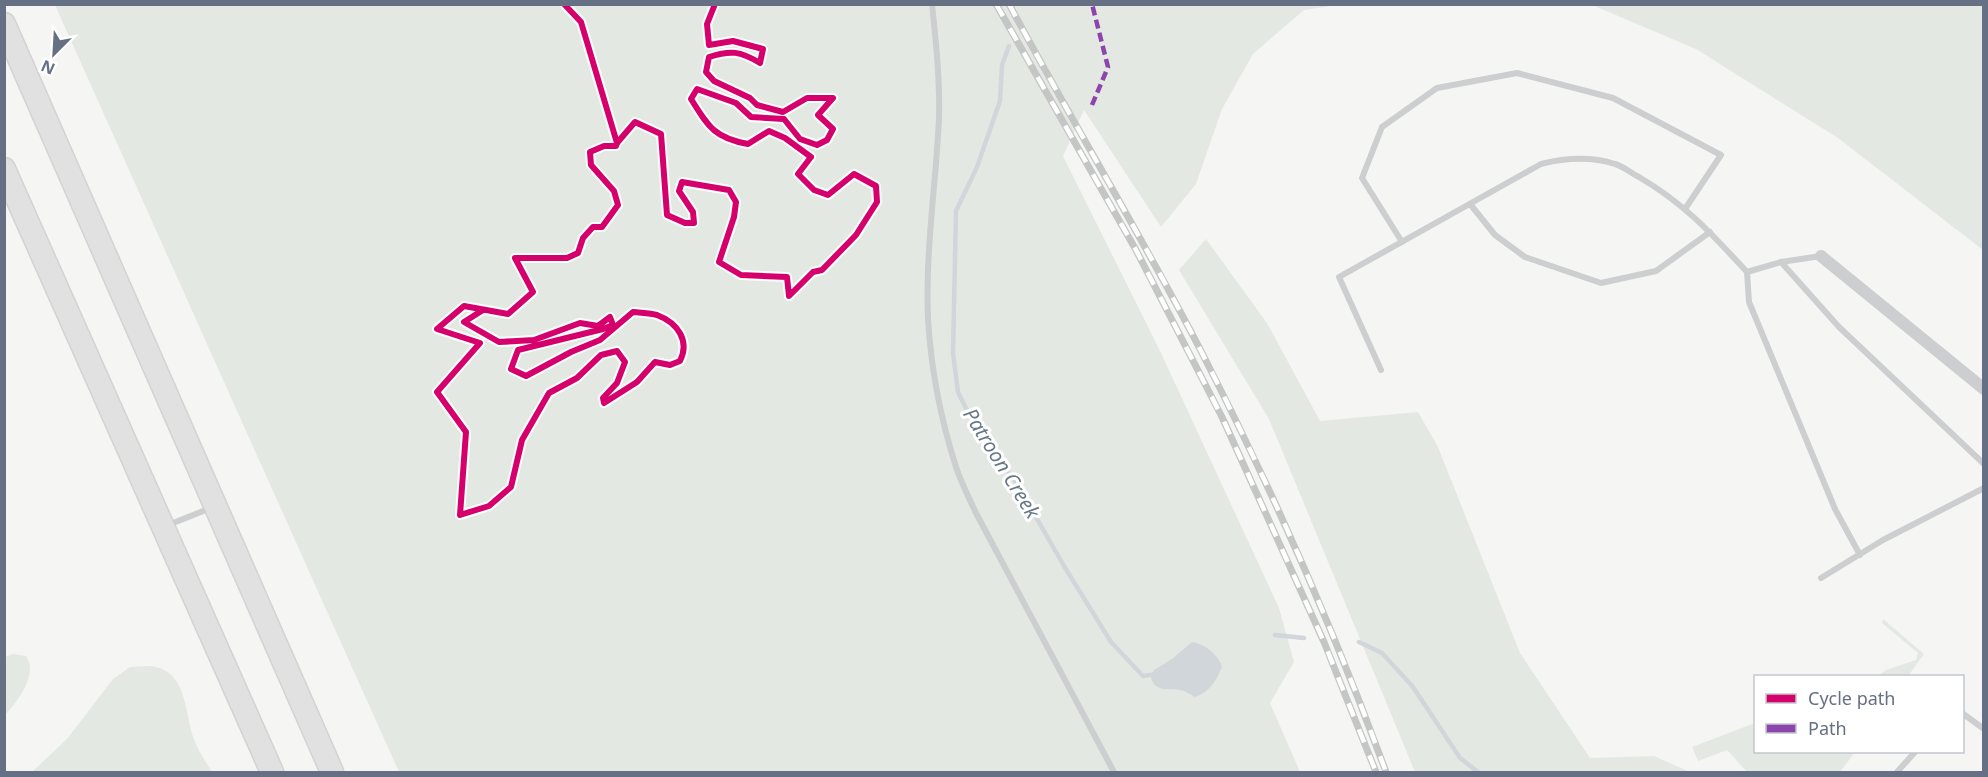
<svg xmlns="http://www.w3.org/2000/svg" width="1988" height="777" viewBox="0 0 1988 777" font-family="'Noto Sans',sans-serif">
<style>
.green{fill:#e4e8e2}
.water{fill:#d1d6da}
.lines{fill:none;stroke-linecap:round;stroke-linejoin:round}
.stream{stroke:#d1d6da;stroke-width:4.5}
.highway-casing{stroke:#d2d3d3;stroke-width:25}
.lane{stroke:#cdcecf;stroke-width:6}
.street{stroke:#cdcecf;stroke-width:12}
.highway{stroke:#e1e1e2;stroke-width:22}
.rail-casing{stroke:#c4c5c5;stroke-width:7}
.rail{stroke:#fff;stroke-width:4.5;stroke-dasharray:14;stroke-linecap:butt}
.quiet{stroke:#8e44ad;stroke-width:4.5;stroke-dasharray:9 4.5;stroke-linecap:butt}
.cycleway-casing{stroke:#fff;stroke-width:10}
.cycleway{stroke:#d6006c;stroke-width:6}
.labels{text-anchor:middle;dominant-baseline:central;stroke-width:6;stroke-linejoin:round;paint-order:stroke}
.water-label{font-size:20px;font-style:italic;fill:#677887;stroke:#fff}
</style>
<rect width="100%" height="100%" fill="#f5f5f4"/>
<g class="green">
<polygon points="55,5 1337,5 1304,10 1253,54 1222,109 1196,184 1161,227 1084,110 1063,156 1161,353 1279,608 1294,662 1270,703 1300,772 399,772"/>
<polygon points="1592,5 1983,5 1983,250 1838,138 1696,49"/>
<polygon points="1206,239 1267,323 1320,421 1418,412 1438,447 1520,653 1590,758 1654,756 1690,772 1415,772 1269,419 1179,270"/>
<polygon points="1883,619 1924,654 1908,676 1878,676 1886,670 1916,660 1918,653 1882,623"/>
<path d="M13,654L26,656C39,674 17,702 5,715V657Z"/>
<path d="M148,666C188,668 184,712 194,739C198,751 206,762 212,772H32L67,739L113,679L130,667Z"/>
<polygon points="1755,723 1756,752 1855,752 1840,772 1747,772 1727,750 1698,761 1692,747"/>
</g>
<path class="water" d="M1192,642C1205,644 1218,654 1222,667C1217,679 1209,693 1195,697C1191,695 1186,691 1181,690C1169,688 1156,693 1151,678L1154,670L1172,659Z"/>
<g class="lines">
<g class="stream">
<polyline points="1009,46 1002,65 1000,101 977,167 956,211 953,353 958,392 976,429 1017,484 1064,566 1111,642 1143,676 1157,674"/>
<polyline points="1275,635 1304,638"/>
<polyline points="1359,642 1382,653 1413,687 1460,758 1478,772"/>
</g>
<defs>
<g id="highway">
<polyline points="4,24 332,772"/>
<polyline points="4,169 272,772"/>
</g>
</defs>
<use href="#highway" class="highway-casing"/>
<g class="lane">
<path d="M932,4C936,42 940,80 939,118C936,185 925,252 928,319C931,368 941,420 956,467C961,482 969,498 976,513L1114,772"/>
<polyline points="1470,204 1495,235 1525,257 1601,283 1656,271 1710,232"/>
<polyline points="1402,242 1362,178 1382,127 1437,88 1517,73 1613,98 1721,155 1685,209"/>
<polyline points="1821,256 1781,262 1747,272 1749,302 1835,509 1860,555"/>
<polyline points="1781,262 1839,327 1984,464"/>
<path d="M1381,370L1339,277L1541,164C1565,158 1590,156 1615,164C1623,166 1631,173 1639,177C1685,204 1711,233 1747,272"/>
<polyline points="168,525 211,508"/>
<polyline points="1821,578 1883,540 1984,488"/>
<polyline points="1962,713 1984,729"/>
<polyline points="1897,772 1915,752"/>
</g>
<polyline class="street" points="1821,256 1984,389"/>
<use href="#highway" class="highway"/>
<defs>
<g id="rail">
<polyline points="996,4 1136,250 1222,417 1324,642 1376,772"/>
<path d="M1009,4C1071,120 1140,233 1200,349C1271,487 1333,627 1386,772"/>
</g>
</defs>
<use href="#rail" class="rail-casing"/>
<use href="#rail" class="rail"/>
<polyline class="quiet" points="1092,105 1108,67 1092,4"/>
<defs>
<g id="cycleway">
<path d="M564,4L581,22L617,143L635,122L661,134L667,215L685,223H694L693,212L679,191L682,182L729,190L736,202L734,217L719,262L741,275L787,277L789,296L813,272L822,270L856,235L877,202L876,186L854,174L828,195L814,190L798,174L811,157L785,138L769,131L748,144C714,138 708,126 691,99L697,89L736,103L751,117L784,119L800,139L817,145L827,140L833,129L818,115L833,98H807L783,112L757,105L750,98L714,81L706,72L709,57C731,50 740,51 760,63L763,49L733,41L709,45L707,24L715,4"/>
<path d="M483,310L464,322L499,342L534,340L580,323L598,326L610,317L613,325L603,329L518,350L511,369L526,376L571,352L600,340L633,312C641,313 650,313 657,315C678,323 690,341 680,361L670,365L655,362L637,382L604,403L603,398L617,383L625,362L617,351L601,355L577,378L549,393L522,440L511,487L489,506L460,515L466,432L437,392L480,343L437,329L464,306L508,314L533,292L515,258H567L578,253L583,238L593,227H602L618,205L614,191L591,165L590,152L604,146H616L617,143"/>
</g>
</defs>
<use href="#cycleway" class="cycleway-casing"/>
<use href="#cycleway" class="cycleway"/>
</g>
<g class="labels">
<g class="water-label">
<text transform="translate(1002 463) rotate(58)">Patroon Creek</text>
</g>
</g>
<rect width="1988" height="777" fill="none" stroke="#667084" stroke-width="12"/>
<rect x="1754" y="675" width="210" height="78" fill="#ffffff" stroke="#c2c6ce" stroke-width="1.5"/>
<rect x="1766" y="694" width="30" height="9" fill="#d6006c" stroke="#c2c6ce" stroke-width="1.5"/>
<text x="1808" y="705" font-size="18" fill="#667084">Cycle path</text>
<rect x="1766" y="724" width="30" height="9" fill="#8e44ad" stroke="#c2c6ce" stroke-width="1.5"/>
<text x="1808" y="735" font-size="18" fill="#667084">Path</text>
<g transform="translate(54 54) rotate(204)" stroke="#ffffff" stroke-width="4.5" paint-order="stroke">
<path d="M0-4.5L10 22L0 15L-10 22Z" fill="#667084"/>
<text y="-9" font-size="16" font-weight="bold" text-anchor="middle" fill="#667084">N</text>
</g>
</svg>
